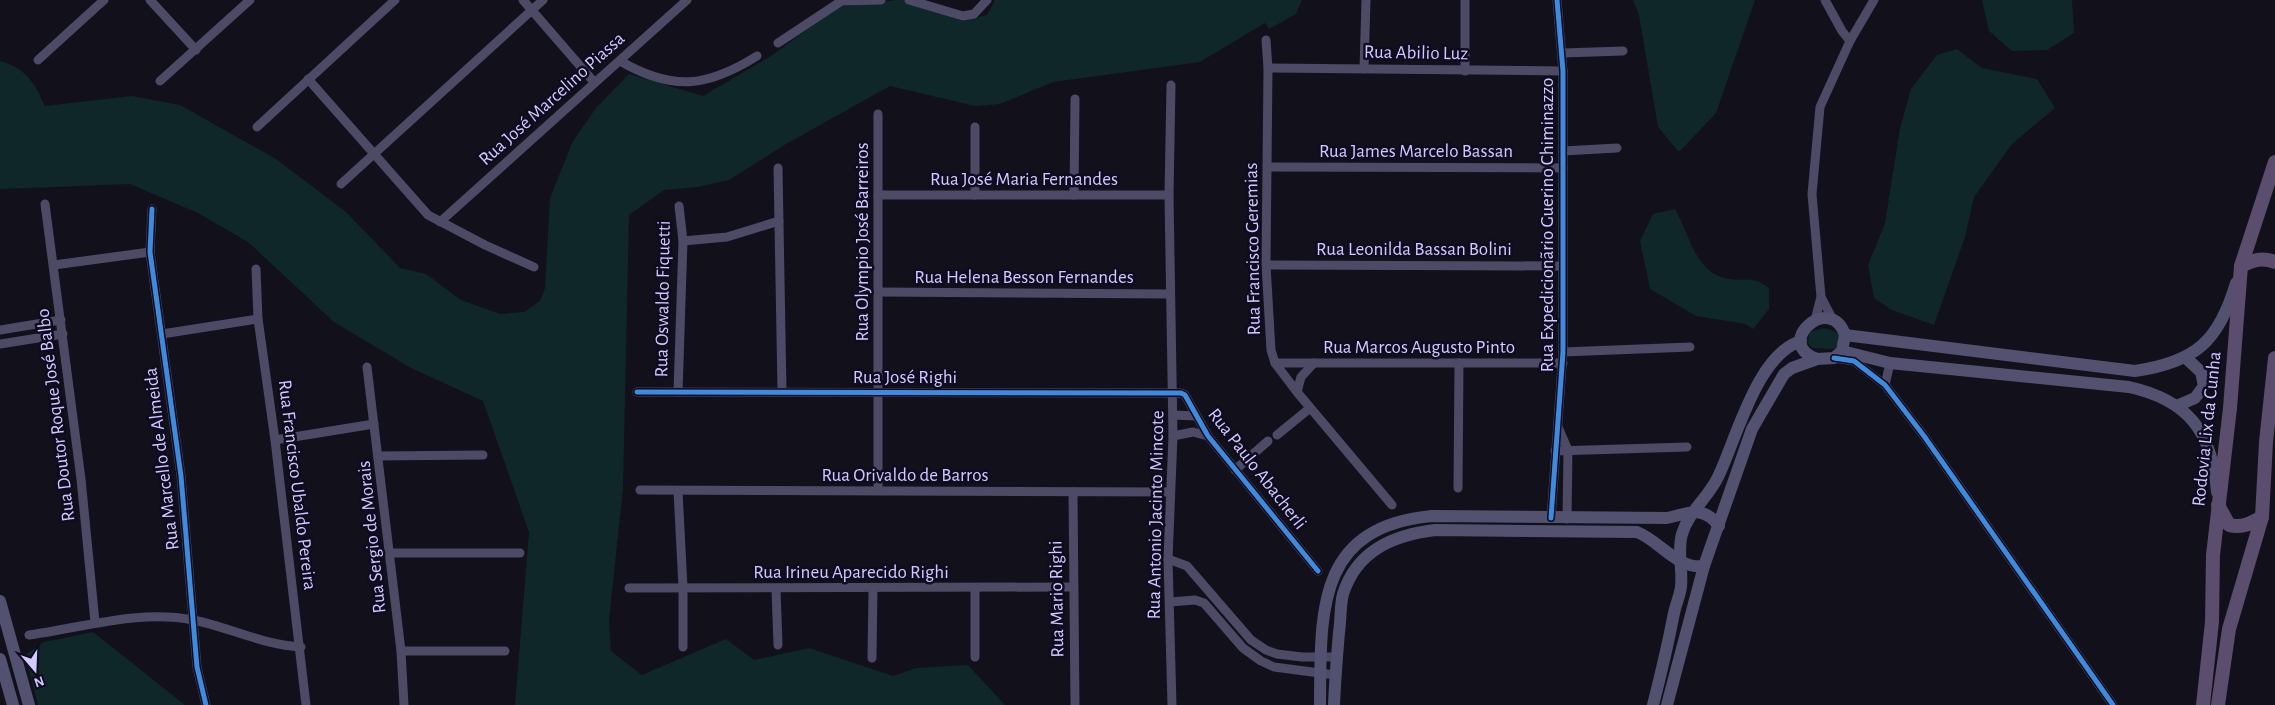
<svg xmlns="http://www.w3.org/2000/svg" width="2275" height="705" viewBox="0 0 2275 705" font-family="'Alegreya Sans',sans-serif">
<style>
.green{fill:#0f2729}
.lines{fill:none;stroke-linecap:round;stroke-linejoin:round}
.street{stroke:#4c4a65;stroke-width:9}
.secondary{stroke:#535170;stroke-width:12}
.primary{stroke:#5a4d6e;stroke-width:14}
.cycleway-casing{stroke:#0f0b20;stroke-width:8}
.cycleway{stroke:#408adc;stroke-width:5}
.labels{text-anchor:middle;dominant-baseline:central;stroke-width:5;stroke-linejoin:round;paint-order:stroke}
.street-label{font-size:19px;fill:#d2caff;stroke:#0f0b20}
</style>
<rect width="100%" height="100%" fill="#12101b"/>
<g class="green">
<path d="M897,0H908L964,21L987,15L995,0H1302L1296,14L1269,29L1265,23L1200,62L1053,82L1000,104L975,106L890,86L786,144L729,180L698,187L664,190L629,215L623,488L609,621L611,651L642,675L726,639L754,660L809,648L893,676L916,668L968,665L1005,705H515L529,532L483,401L411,368L334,322L248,242L198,213L130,184L0,189V61C26,68 34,82 45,106L132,96L180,105L276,159L346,212L400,268L426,274L461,300L500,314L524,312L540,301L545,288L550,198L573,141L596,108L629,74L703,96L774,54L837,7Z"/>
<polygon points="1633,0 1755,0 1716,113 1680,151 1678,151 1658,127 1639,15"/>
<polygon points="1982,0 2072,0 2074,33 2047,50 2012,51 1989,31"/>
<polygon points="1957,49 1982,68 2037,79 2055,108 2012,144 1974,197 1965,237 1934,325 1892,310 1874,298 1868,265 1885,223 1900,128 1911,89 1937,55"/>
<path d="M1675,209C1690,235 1695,274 1729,279C1749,282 1751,275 1769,288V309L1753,329L1746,324L1696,316L1650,289L1640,241L1653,214Z"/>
<polygon points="1825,328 1839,333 1841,344 1835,349 1812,348 1808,343 1809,334 1813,331"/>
<polygon points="93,632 185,705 38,705 25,655 44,642"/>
</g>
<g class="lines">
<g class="street">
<polyline points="150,0 196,50"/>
<polyline points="523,0 594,82"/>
<polyline points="909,0 963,16 974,14 987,0"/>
<polyline points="1825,0 1842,31 1850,41"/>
<polyline points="842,1 881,0"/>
<polyline points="1266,40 1268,68 1266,265 1271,350 1275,363 1297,392 1392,505"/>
<polyline points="778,43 843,0"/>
<polyline points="1563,53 1623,51"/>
<polyline points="38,60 104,0"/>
<path d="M620,61C672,91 706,88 757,56"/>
<polyline points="1268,68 1563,71"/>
<polyline points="1364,69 1366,0"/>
<polyline points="1465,71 1465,0"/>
<polyline points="308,79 428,215 485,245 534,267"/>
<polyline points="160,81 250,0"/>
<polyline points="1171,85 1169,195 1173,436 1168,559 1172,705"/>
<polyline points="257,127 395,0"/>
<polyline points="975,127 975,195"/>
<polyline points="1563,151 1617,148"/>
<polyline points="1268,167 1563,168"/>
<polyline points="778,168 782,391"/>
<polyline points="341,184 543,0"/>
<polyline points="878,195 1169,195"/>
<polyline points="1074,195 1075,99"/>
<polyline points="45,204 81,479 95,622"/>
<polyline points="152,209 150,252 181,476 197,667 206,705"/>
<polyline points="440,222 687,0"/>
<polyline points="683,241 727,237 779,221"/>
<polyline points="54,265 150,252"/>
<polyline points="1266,265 1562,266"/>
<polyline points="256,269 258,319 275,440 306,705"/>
<polyline points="879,292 1170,294"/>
<polyline points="1821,297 1833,320"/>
<polyline points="1815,320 1821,297 1812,194 1820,107 1850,41 1874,0"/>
<polyline points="0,330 61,320"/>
<polyline points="162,334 258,319"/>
<polyline points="0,344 63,334"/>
<polyline points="1563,352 1690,347"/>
<polyline points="1834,358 1854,361 1885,385 1924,436 2113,705"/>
<polyline points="1275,363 1563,363"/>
<polyline points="367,367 401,651 404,705"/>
<polyline points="1885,385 1890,363"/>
<polyline points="637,392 1181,393 1185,395 1208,436 1318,571"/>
<polyline points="678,392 683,241 679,206"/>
<polyline points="1297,392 1301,377 1314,363"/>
<polyline points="1173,415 1196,416"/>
<polyline points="1558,427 1568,450 1567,519"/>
<polyline points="1277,435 1310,408"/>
<polyline points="1173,436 1193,432 1208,436"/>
<polyline points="275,440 374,424"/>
<polyline points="1555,451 1687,447"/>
<polyline points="379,456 483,455"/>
<polyline points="1235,470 1268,441"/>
<polyline points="1458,488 1459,363"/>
<polyline points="640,490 1170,492"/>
<polyline points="878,490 878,114"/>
<polyline points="678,491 683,587 683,647"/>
<polyline points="1073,492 1075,705"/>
<polyline points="1551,518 1563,352 1563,71 1557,0"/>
<polyline points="389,553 520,553"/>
<polyline points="1168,559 1187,566 1251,640 1266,650 1277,654 1302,657 1337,657"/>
<polyline points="629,588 1073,587"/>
<polyline points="776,589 778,645"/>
<polyline points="1170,602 1195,600 1204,603 1243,648 1261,661 1274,667 1335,675"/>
<path d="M29,635C81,628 140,609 193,620C229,627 263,645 301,647"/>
<polyline points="401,651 505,651"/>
<polyline points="975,657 975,588"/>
<polyline points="872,658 873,589"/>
</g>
<g class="secondary">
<path d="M1845,335L2135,371C2196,362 2219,341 2236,283"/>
<path d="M1842,351L1890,363L2129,387C2188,400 2212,431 2217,492"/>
<polyline points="2179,405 2195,398 2204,386 2201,372 2185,357"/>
<polyline points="0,601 29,705"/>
<polyline points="0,659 13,705"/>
<path d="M1320,705C1321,613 1315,527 1432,516L1667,518C1690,513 1703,505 1719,526"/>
<path d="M1334,705C1335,681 1337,656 1339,632C1341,620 1340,605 1343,594C1357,550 1394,535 1435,530L1637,532C1660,541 1678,570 1704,566"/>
<path d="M1653,705C1661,674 1668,644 1674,613C1676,604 1680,595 1681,587C1683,569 1677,551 1682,534C1689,511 1708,498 1718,477C1736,440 1757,354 1801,341"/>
<path d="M1667,705L1704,566L1752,429L1784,374L1792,368L1817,359L1834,358L1842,351L1845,335C1831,292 1772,343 1817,359"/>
</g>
<g class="primary">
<path d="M2241,266C2253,260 2262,257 2275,262"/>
<path d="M2218,505L2229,525C2241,528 2251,524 2262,517"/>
<polyline points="2203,705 2212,622 2213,555 2230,408 2241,266 2275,162"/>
<polyline points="2218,705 2229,629 2262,517 2266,442 2275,358"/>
</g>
<defs>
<g id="cycleway">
<polyline points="152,209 150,252 181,476 197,667 206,705"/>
<polyline points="1834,358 1854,361 1885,385 1924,436 2113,705"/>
<polyline points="637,392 1181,393 1185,395 1208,436 1318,571"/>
<polyline points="1551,518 1563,352 1563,71 1557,0"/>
</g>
</defs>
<use href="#cycleway" class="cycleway-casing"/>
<use href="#cycleway" class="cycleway"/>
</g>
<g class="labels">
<g class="street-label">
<text transform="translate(1416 53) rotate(1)">Rua Abilio Luz</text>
<text transform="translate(552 99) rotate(-42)">Rua José Marcelino Piassa</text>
<text x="1416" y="151">Rua James Marcelo Bassan</text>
<text x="1024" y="179">Rua José Maria Fernandes</text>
<text transform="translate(1547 225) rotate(-90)">Rua Expedicionãrio Guerino Chiminazzo</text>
<text transform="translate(862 242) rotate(-90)">Rua Olympio José Barreiros</text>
<text transform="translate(1253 249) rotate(-91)">Rua Francisco Geremias</text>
<text x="1414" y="249">Rua Leonilda Bassan Bolini</text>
<text x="1024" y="277">Rua Helena Besson Fernandes</text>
<text transform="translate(663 299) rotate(-89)">Rua Oswaldo Fiquetti</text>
<text x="1419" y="347">Rua Marcos Augusto Pinto</text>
<text x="905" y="377">Rua José Righi</text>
<text transform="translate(56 415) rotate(-97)">Rua Doutor Roque José Balbo</text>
<text transform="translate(2207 429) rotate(-84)">Rodovia Lix da Cunha</text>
<text transform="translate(162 459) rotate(-97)">Rua Marcello de Almeida</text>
<text transform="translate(1257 469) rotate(52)">Rua Paulo Abacherli</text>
<text x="905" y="475">Rua Orivaldo de Barros</text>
<text transform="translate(297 485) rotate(83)">Rua Francisco Ubaldo Pereira</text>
<text transform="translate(1156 515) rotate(-89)">Rua Antonio Jacinto Mincote</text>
<text transform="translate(372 537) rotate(-96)">Rua Sergio de Morais</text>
<text x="851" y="572">Rua Irineu Aparecido Righi</text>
<text transform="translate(1057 599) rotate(-91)">Rua Mario Righi</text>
</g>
</g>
<g transform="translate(35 670) rotate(161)" stroke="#0f0b20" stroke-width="4" paint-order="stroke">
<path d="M0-4L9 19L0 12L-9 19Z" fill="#d2caff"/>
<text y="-8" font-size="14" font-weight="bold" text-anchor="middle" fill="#d2caff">N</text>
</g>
</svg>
